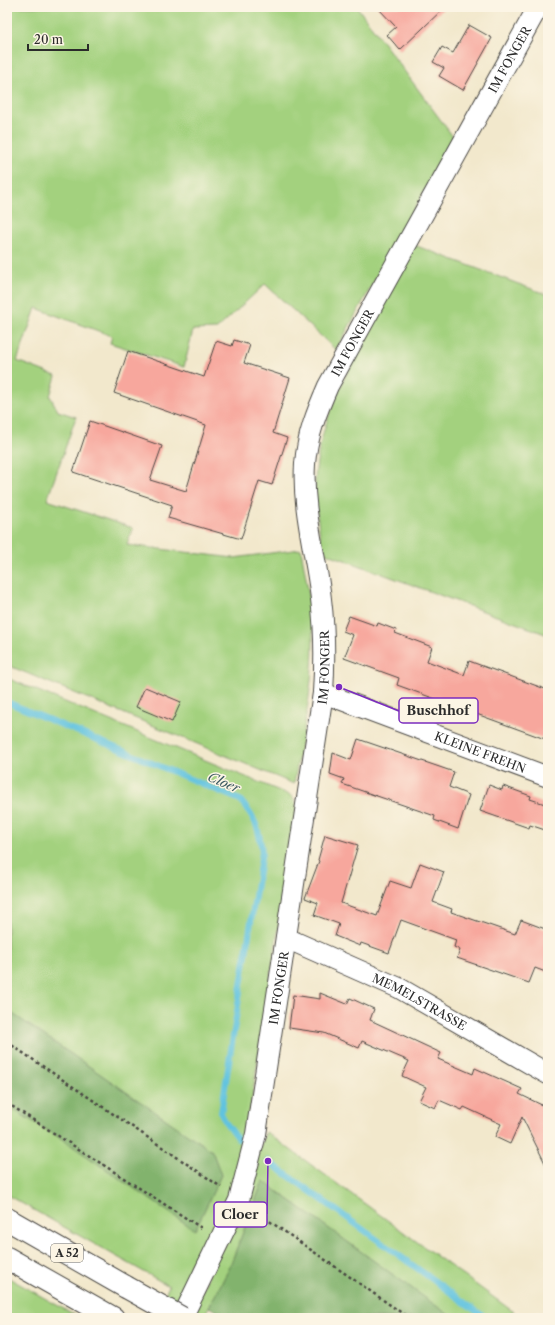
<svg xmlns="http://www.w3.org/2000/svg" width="555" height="1325" viewBox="0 0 555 1325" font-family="'Libre Caslon Text',serif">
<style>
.green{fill:#a3d17e;stroke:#677e54}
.forest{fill:#82b36d;stroke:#566f4c}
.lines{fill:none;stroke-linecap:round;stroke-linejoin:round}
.stream{stroke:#61c3df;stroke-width:6}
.building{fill:#f7a79d}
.minor-casing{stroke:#494743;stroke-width:22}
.motorway-casing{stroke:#494743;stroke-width:24}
.path{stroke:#494743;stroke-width:2.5;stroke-dasharray:3 3;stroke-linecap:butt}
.minor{stroke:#fff;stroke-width:20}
.motorway{stroke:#fff;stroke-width:22}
.motorway-bridge-casing{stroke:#494743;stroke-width:24;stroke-linecap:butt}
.motorway-bridge{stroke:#fff;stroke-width:22}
.labels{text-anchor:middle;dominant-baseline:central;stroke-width:3;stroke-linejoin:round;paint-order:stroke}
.shield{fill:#fcf5e5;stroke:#6a6863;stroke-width:1}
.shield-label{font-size:11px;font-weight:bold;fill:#2b2b2b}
.street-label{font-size:12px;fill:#2b2b2b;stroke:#fcf5e5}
.water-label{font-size:13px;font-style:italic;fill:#3b5961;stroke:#fcf5e5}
.leader{fill:none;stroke:#7b2cbf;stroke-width:1.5}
.callout-dot{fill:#7b2cbf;stroke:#fcf5e5;stroke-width:1.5}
.callout{fill:#fcf5e5;stroke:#7b2cbf;stroke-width:1.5}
.callout-label{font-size:13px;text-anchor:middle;font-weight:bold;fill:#2b2b2b}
</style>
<rect width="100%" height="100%" fill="#fcf5e5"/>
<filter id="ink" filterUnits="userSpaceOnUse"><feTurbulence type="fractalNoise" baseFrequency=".025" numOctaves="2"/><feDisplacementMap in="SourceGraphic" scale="8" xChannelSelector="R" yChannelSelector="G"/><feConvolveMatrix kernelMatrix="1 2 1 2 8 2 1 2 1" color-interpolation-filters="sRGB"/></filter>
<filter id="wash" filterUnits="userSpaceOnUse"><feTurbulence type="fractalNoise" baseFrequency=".012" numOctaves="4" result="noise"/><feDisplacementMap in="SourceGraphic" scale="16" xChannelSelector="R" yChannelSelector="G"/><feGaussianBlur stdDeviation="0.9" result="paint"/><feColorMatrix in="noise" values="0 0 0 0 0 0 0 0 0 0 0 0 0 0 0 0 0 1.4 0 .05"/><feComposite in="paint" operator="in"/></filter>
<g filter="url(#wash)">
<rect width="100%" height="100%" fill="#f2e8cc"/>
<g class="green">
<path d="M7,7H357L454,138L336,350L265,284L217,329L193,330L184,367L110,343L112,336L36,308L17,361L56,376L50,396L58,411L76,417L47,500L133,528L127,545L234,558L301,549C306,580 313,611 313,643C313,690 302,737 294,784L7,665Z"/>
<path d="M414,245L548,295V635L323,552C319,529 315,506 315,483C317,429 342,381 367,334C382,305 398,275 414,245Z"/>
<polygon points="7,678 292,796 297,807 240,1175 221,1218 170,1318 154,1318 169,1286 7,1195 7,1106 62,1139 195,1230 221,1175 212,1151 7,1010"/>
<polygon points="266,1132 522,1318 453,1318 263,1181 228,1271 203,1318 191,1318"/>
<polygon points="7,1277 80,1318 7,1318"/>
</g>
<g class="forest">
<polygon points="7,1010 212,1151 221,1175 195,1230 62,1139 7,1106"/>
<polygon points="263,1181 453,1318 229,1318 209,1307 228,1271"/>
</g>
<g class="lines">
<g class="stream">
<path d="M7,702L240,800C256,819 259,828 262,852L221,1113L226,1123L238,1139"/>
<polyline points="268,1161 486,1318"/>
</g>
</g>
<g id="blocks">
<g class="building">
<polygon points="377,7 445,7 400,50 387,35 396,27"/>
<polygon points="469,25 492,38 463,90 439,76 444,68 433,62 442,47 453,53"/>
<polygon points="234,340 250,345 244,363 290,378 273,433 287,438 272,485 259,481 241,539 168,518 172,505 73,472 90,421 162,446 150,480 186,491 206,425 114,393 128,351 204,377 216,341 232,346"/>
<polygon points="349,616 377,626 378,623 396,630 395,633 432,647 427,661 464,675 469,661 548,690 548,730 545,739 397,685 399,678 344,658 353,635 343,631"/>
<polygon points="145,687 181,702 172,722 136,707"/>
<polygon points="358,739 454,772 449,787 469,795 458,829 434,820 435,816 342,784 344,779 330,774 333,753 351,760"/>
<polygon points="489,785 502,790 503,786 531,796 530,799 548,805 548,831 530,825 529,828 480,811"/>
<polygon points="325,835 358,845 341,903 377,916 390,881 411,888 420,863 444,872 433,902 452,909 451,912 515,934 521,920 548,930 548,973 535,968 529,983 457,958 460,950 454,947 456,940 401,920 389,953 361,943 360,946 335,936 339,924 314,915 318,903 305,898 319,861 318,860"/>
<polygon points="320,993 347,1004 350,998 374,1009 370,1020 441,1053 438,1059 473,1074 475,1068 522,1089 519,1094 548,1108 548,1169 522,1117 510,1144 495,1137 501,1124 464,1107 462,1110 439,1100 435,1108 419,1101 426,1087 402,1076 409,1061 362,1041 359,1048 324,1033 289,1028 293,995 320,999"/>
</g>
</g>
</g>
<g filter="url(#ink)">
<use href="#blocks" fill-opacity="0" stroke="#494743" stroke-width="1"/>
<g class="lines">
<defs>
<g id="minor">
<path id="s1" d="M323,693L548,777"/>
<path id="s2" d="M286,938L399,988L548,1074"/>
<path id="s3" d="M182,1318L239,1200L256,1134L323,693C325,661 325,631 321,599C316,554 302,510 305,464C307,436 317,411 328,386L538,7"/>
</g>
<g id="motorway">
<polyline points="7,1219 126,1287"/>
<polyline points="7,1258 113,1318"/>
</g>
</defs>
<use href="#minor" class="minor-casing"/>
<use href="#motorway" class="motorway-casing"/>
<g class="path">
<polyline points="7,1042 221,1187"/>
<polyline points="7,1103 203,1229"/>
<polyline points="255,1211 409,1318"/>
</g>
<use href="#minor" class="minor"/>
<use href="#motorway" class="motorway"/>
<defs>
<polyline id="motorway-bridge" points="126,1287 182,1318"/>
</defs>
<use href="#motorway-bridge" class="motorway-bridge-casing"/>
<use href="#motorway-bridge" class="motorway-bridge"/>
</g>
</g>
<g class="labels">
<rect class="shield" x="51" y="1244" width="32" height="18" rx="3"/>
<g class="shield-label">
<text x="67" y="1253">A 52</text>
</g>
<g class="street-label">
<text stroke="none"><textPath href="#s3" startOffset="1331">IM FONGER</textPath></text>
<text stroke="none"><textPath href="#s3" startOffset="1007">IM FONGER</textPath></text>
<text stroke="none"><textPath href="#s3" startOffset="671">IM FONGER</textPath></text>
<text stroke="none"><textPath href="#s1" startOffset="168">KLEINE FREHN</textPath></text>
<text stroke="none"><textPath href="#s3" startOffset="347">IM FONGER</textPath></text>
<text stroke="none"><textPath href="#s2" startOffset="148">MEMELSTRASSE</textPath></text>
</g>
<g class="water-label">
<text transform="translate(224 782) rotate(23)">Cloer</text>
</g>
</g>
<path class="leader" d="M339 687L399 711M268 1161L267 1214"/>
<g class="callout-dot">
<circle cx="339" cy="687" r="4"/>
<circle cx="268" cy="1161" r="4"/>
</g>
<g class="callout">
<rect x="399" y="698" width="79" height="25" rx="4"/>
<rect x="214" y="1202" width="53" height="25" rx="4"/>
</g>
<g class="callout-label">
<text x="438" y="715">Buschhof</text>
<text x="240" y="1219">Cloer</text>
</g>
<rect width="555" height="1325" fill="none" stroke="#fcf5e5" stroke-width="24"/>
<path d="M28 44v6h60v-6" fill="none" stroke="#2b2b2b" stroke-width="2"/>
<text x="34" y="44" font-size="12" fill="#2b2b2b" stroke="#fcf5e5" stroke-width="3" paint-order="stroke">20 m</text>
</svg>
